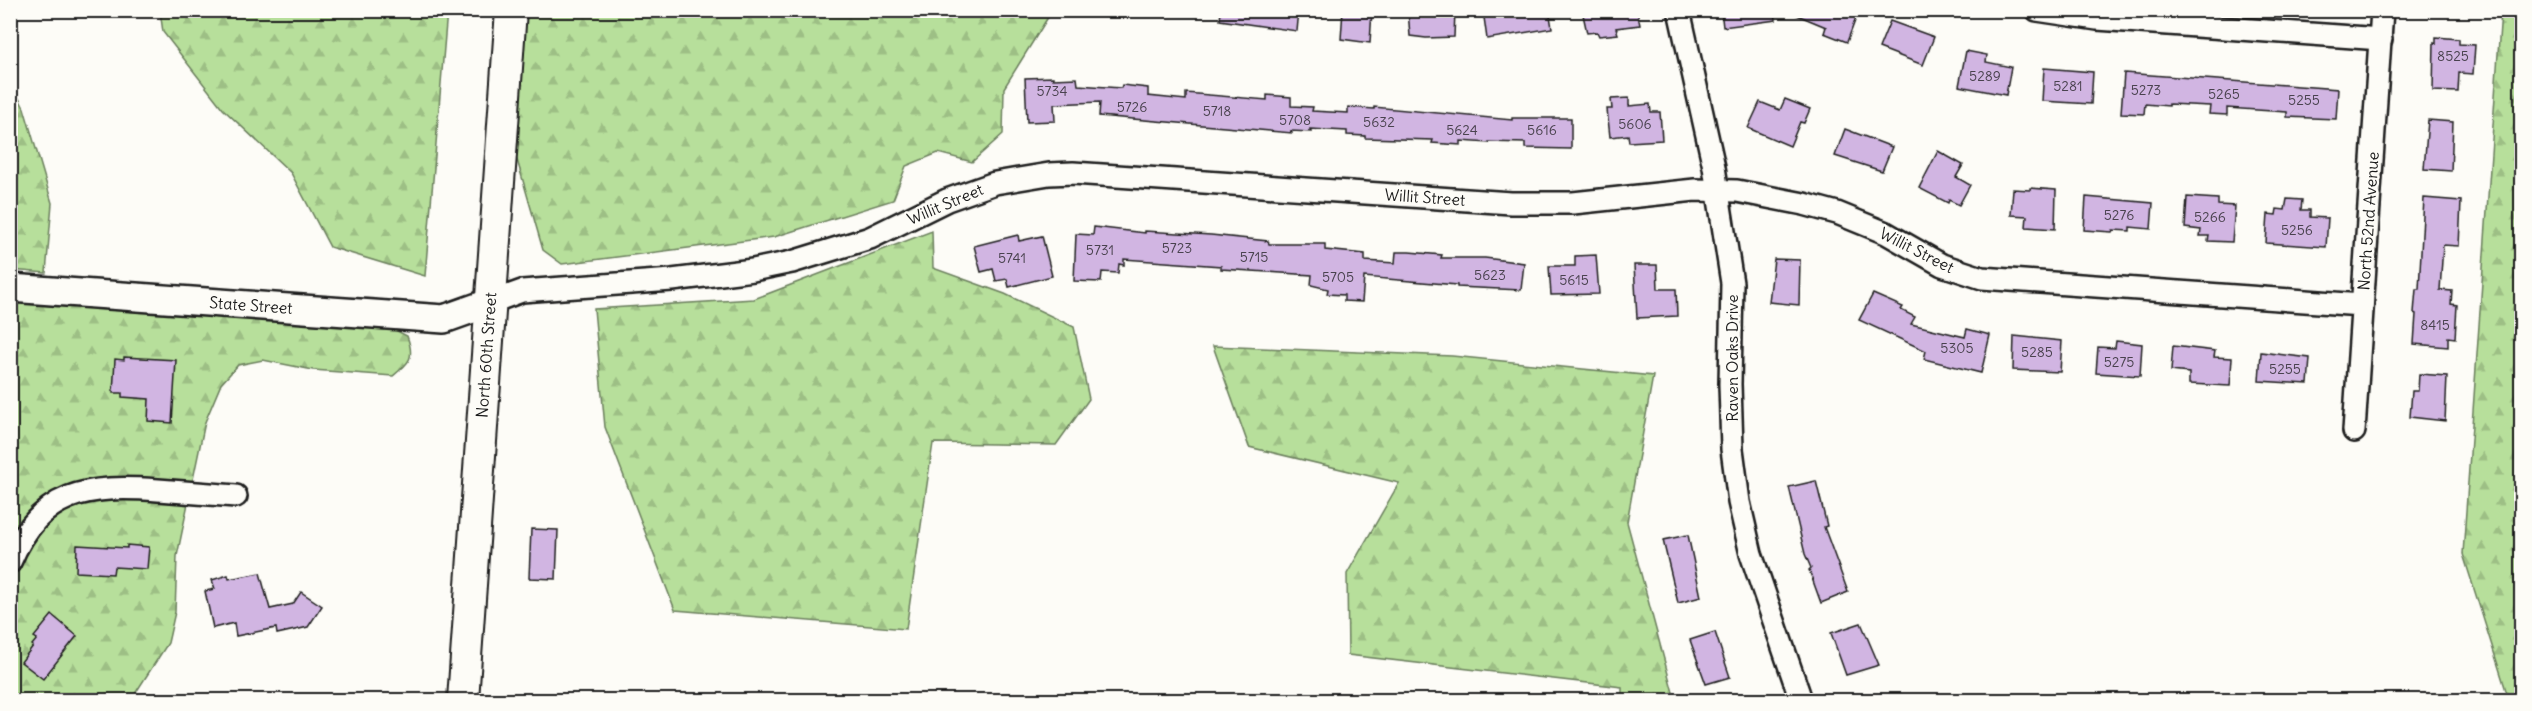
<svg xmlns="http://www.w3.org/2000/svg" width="2532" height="711" viewBox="0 0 2532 711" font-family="Delius,sans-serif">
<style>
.forest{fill:url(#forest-firs);stroke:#6a7e5c;stroke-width:1.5}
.building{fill:#d1b5e2;stroke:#1c1c1c;stroke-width:1.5}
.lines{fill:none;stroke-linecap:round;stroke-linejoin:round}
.minor-casing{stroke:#1c1c1c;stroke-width:26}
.tertiary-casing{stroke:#1c1c1c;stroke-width:32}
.secondary-casing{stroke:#1c1c1c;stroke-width:34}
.minor{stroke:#fdfcf7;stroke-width:21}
.tertiary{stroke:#fdfcf7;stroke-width:27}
.secondary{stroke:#fdfcf7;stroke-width:30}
.labels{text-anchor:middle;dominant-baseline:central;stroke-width:4.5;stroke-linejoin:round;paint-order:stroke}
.number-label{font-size:14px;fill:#49424e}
.street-label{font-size:16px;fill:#1c1c1c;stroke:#fdfcf7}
</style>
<defs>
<pattern id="forest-firs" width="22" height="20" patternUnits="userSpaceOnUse" patternTransform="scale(1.5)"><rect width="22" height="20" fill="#b7df9b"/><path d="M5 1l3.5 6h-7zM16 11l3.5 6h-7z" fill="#9dbf85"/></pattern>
</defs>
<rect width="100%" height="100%" fill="#fdfcf7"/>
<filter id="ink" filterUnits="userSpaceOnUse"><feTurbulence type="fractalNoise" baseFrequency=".0167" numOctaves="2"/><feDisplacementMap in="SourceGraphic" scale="12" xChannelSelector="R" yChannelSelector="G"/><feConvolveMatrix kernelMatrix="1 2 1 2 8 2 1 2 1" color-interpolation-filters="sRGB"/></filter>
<g filter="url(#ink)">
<g class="forest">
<polygon points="160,11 447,11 425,276 330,247 291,173 223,109 163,32"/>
<polygon points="525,11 1052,11 1004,88 1003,134 972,162 938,153 906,166 893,200 774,237 562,264 543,250 515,153"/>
<polygon points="2501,11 2522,11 2521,700 2509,700 2463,554"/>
<polygon points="10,81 24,108 52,203 46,273 11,270"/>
<polygon points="932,231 933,268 1005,294 1074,327 1089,399 1056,445 933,443 906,629 675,610 605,427 594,309 754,299"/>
<path d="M10,298L395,330L407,336C415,358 410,362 393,376L313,370L263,360L238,365L221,384L205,422L177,556L175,612L168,643L131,700H11Z"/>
<polygon points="1213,346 1452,356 1653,376 1627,522 1675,700 1622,700 1622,687 1348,655 1347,574 1399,483 1249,447"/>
</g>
<g class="building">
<polygon points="1221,10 1299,10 1297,31 1220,20"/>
<polygon points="1343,10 1372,10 1370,43 1341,39"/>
<polygon points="1408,10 1455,10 1454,37 1426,38 1410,36"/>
<polygon points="1483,10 1549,10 1552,28 1487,39"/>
<polygon points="1582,10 1637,10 1640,25 1616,28 1618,34 1599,36 1597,32 1587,33"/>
<polygon points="1721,10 1775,10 1776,20 1723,27"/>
<polygon points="1785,10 1859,10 1847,42 1824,33 1826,27"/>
<polygon points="1890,21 1934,37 1923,65 1879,48"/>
<polygon points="2436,37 2459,39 2459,44 2475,45 2473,74 2459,73 2458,92 2433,91 2434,42 2436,43"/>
<polygon points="1966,51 1987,55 1986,62 2011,67 2006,95 1959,86"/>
<polygon points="2044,68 2093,72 2091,104 2042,101"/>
<polygon points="2124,73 2338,89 2336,119 2287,117 2287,112 2227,108 2227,115 2209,114 2210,106 2169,104 2169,106 2145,104 2144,114 2121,113"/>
<polygon points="1053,77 1053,79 1077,78 1078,85 1121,88 1122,85 1148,88 1148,96 1186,100 1186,93 1267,100 1267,95 1291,97 1291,106 1313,107 1312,111 1348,113 1348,107 1374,109 1374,107 1512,120 1512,118 1571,118 1571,149 1525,148 1525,143 1489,142 1489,143 1461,141 1461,145 1432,143 1433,140 1365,138 1365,136 1347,135 1347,131 1310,129 1311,132 1291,131 1292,133 1099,116 1100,102 1054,104 1055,121 1027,122 1025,78"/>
<polygon points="1629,98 1629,106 1650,104 1651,112 1660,112 1662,140 1629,142 1628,135 1610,137 1607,109 1612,109 1611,99"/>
<polygon points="1785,99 1810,109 1804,123 1800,122 1790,146 1748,128 1760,102 1780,110"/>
<polygon points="2428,120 2453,122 2451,171 2424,169"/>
<polygon points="1845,129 1892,147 1882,171 1835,156"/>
<polygon points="1938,151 1963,165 1956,177 1970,185 1959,205 1949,200 1948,203 1919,188"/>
<polygon points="2030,188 2056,190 2055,229 2026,227 2027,216 2011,215 2013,189 2030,190"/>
<polygon points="2086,197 2153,203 2151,229 2130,227 2130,231 2113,230 2112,232 2084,230"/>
<polygon points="2187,197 2218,199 2218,205 2235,206 2232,242 2208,241 2209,236 2200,236 2201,230 2185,228"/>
<polygon points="2424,198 2461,201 2459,246 2443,245 2440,290 2452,291 2451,304 2457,305 2455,338 2448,337 2448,347 2414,344 2416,314 2414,313 2416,289 2419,289"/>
<polygon points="2287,199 2302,200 2301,210 2310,210 2310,217 2328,218 2326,247 2266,243 2268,214 2276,215 2277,209 2285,210"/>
<polygon points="1094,227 1145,233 1145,231 1211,235 1268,241 1269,244 1325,244 1325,250 1365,254 1365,261 1395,263 1396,252 1409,252 1442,255 1441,258 1485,258 1524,263 1521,290 1457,287 1457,285 1364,277 1362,302 1344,301 1344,295 1327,294 1328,289 1311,285 1312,275 1221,269 1221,266 1124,259 1124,265 1119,264 1118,273 1102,272 1101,282 1074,281 1076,234 1093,235"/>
<polygon points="1018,235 1019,241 1042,236 1052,276 1009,287 1007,279 996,281 993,269 981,272 974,246"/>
<polygon points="1596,255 1599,294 1551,295 1549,266 1575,266 1575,256"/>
<polygon points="1774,259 1800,260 1799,305 1769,302"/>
<polygon points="1634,265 1657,265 1658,289 1676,289 1677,316 1637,318"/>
<polygon points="1873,294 1903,307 1901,310 1915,317 1911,324 1965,337 1967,329 1990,335 1981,373 1924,359 1926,351 1859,320"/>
<polygon points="2014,336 2062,341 2060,372 2013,370"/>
<polygon points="2116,341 2142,344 2140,376 2096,373 2098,347 2115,348"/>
<polygon points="2173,346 2215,351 2214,357 2232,358 2230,386 2189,384 2189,373 2171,371"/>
<polygon points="2261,352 2310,358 2308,384 2259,381"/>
<polygon points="124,357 176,360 172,423 148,421 149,399 122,397 122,393 113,393 115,359 124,360"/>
<polygon points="2419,374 2447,376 2445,421 2410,417 2412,391 2418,391"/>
<polygon points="1816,481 1827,526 1824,527 1848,592 1821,603 1809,570 1811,568 1805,554 1789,487"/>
<polygon points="531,529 558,530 556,579 529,578"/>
<polygon points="1688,535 1701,597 1678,603 1663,540"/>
<polygon points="77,545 127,548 127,545 149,547 147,569 114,567 113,574 76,572"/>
<polygon points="260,573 270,609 293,604 301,592 322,606 308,627 277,634 276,628 236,636 234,623 213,628 205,591 215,589 212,580 228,575 229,579"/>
<polygon points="52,615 77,636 43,679 21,662 33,646 32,645 37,639 34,637"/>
<polygon points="1861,623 1879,665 1846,675 1831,633"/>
<polygon points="1715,632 1730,677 1706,684 1690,640"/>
</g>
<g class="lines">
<defs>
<g id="minor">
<polyline points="1679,10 1714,167 1732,283 1730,384 1732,449 1739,502 1751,554 1801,700"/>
<polyline points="2037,10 2097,19 2381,39"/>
<polyline points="489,303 522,291 672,280 753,270 792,262 870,238 947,200 995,183 1049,174 1073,173 1511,203 1573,203 1695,190 1737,191 1804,204 1837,213 1886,233 1942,265 1982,278 2362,305"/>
<polyline points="2354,431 2382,10"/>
<path d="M10,562C41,490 87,485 158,490C184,492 210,494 236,496"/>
</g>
<polyline id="tertiary" points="10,288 444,319 489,303"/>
<polyline id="secondary" points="463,700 511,10"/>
</defs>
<use href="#minor" class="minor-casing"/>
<use href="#tertiary" class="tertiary-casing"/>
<use href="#secondary" class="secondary-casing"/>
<use href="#minor" class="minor"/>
<use href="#tertiary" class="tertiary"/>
<use href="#secondary" class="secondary"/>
</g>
</g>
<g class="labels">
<g class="number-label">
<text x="2453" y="56">8525</text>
<text x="1985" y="76">5289</text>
<text x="2068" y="86">5281</text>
<text x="2146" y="90">5273</text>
<text x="1052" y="91">5734</text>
<text x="2224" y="94">5265</text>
<text x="2304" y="100">5255</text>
<text x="1132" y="107">5726</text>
<text x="1217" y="111">5718</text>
<text x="1295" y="120">5708</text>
<text x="1379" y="122">5632</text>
<text x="1635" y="124">5606</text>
<text x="1462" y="130">5624</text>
<text x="1542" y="130">5616</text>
<text x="2119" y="215">5276</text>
<text x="2210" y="217">5266</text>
<text x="2297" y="230">5256</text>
<text x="1177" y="248">5723</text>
<text x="1100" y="250">5731</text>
<text x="1254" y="257">5715</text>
<text x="1012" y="258">5741</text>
<text x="1490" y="275">5623</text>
<text x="1338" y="277">5705</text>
<text x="1574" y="280">5615</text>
<text x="2435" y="325">8415</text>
<text x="1957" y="348">5305</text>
<text x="2037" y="352">5285</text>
<text x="2119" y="362">5275</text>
<text x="2285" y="369">5255</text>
</g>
<g class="street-label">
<text transform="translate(1425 197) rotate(4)">Willit Street</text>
<text transform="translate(945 204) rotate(-23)">Willit Street</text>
<text transform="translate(2368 221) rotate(-86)">North 52nd Avenue</text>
<text transform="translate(1917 250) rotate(27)">Willit Street</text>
<text transform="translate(251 305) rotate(4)">State Street</text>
<text transform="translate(486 355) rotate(-86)">North 60th Street</text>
<text transform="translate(1732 358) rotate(-90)">Raven Oaks Drive</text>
</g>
</g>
<rect width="2532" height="711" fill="none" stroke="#fdfcf7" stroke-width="36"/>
<rect x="18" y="18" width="2496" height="675" fill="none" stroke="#1c1c1c" stroke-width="2" filter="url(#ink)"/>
</svg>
